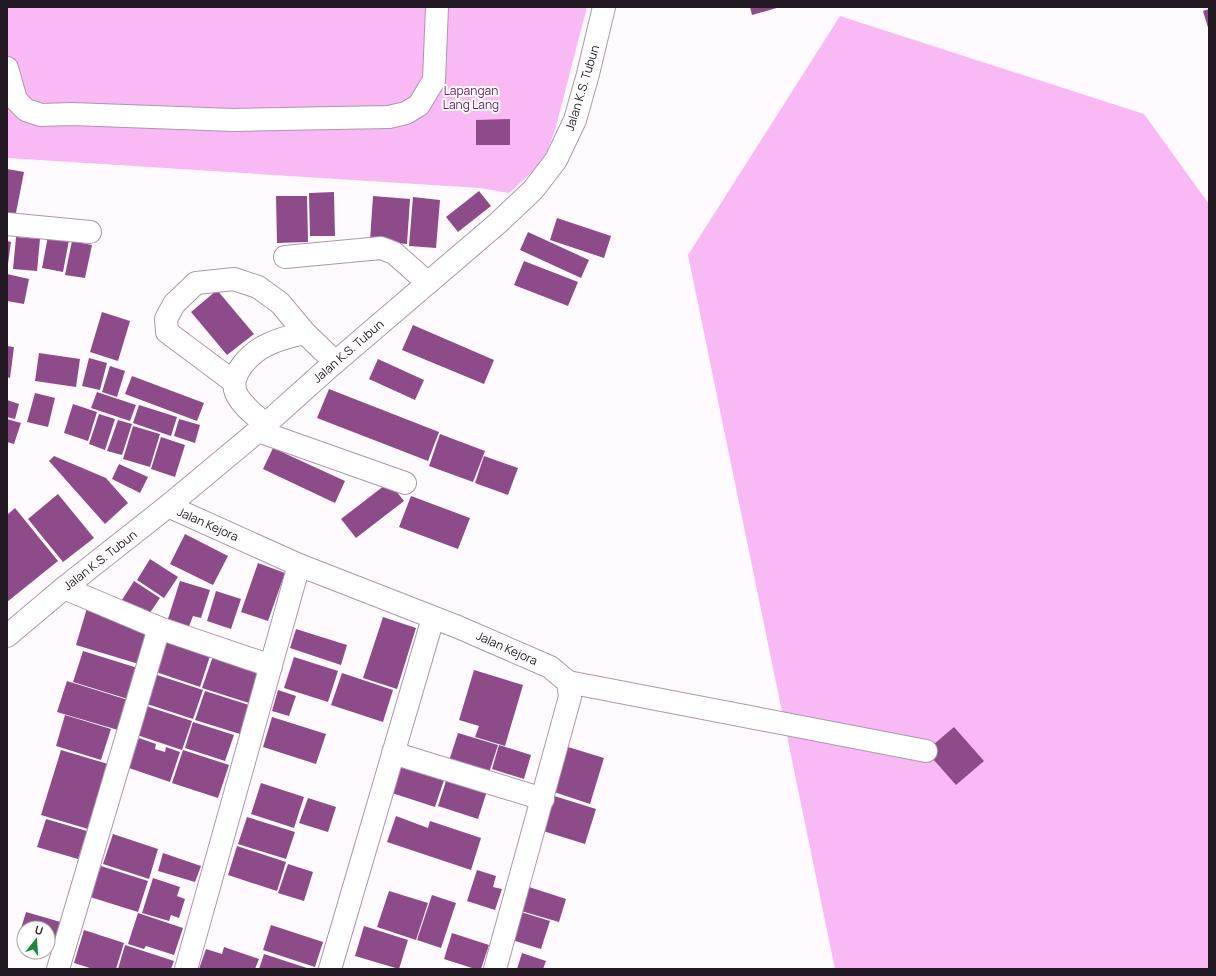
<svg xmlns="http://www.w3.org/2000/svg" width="1216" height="976" viewBox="0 0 1216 976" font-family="Manrope,sans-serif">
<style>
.green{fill:#f9b9f4}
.building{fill:#8e4b8a}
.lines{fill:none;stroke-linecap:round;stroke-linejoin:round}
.minor-casing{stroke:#ae96ac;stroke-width:24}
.minor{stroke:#fff;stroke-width:22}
.labels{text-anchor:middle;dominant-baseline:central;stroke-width:4;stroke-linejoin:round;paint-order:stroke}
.street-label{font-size:12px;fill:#221922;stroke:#fff}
.park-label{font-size:12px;fill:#6b1669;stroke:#fff}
</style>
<rect width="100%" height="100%" fill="#fffafe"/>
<g class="green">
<polygon points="7,7 587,7 555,130 543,162 509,193 480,188 7,158"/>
<polygon points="840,16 1144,114 1209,204 1209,969 835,969 688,255"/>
</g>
<g class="building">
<polygon points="750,7 780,7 752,15"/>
<polygon points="1209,9 1209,31 1203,11"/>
<polygon points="510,119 510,145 476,145 476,120"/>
<polygon points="7,169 24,172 15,218 7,216"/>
<polygon points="479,191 491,206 458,232 446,217"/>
<polygon points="334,192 335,236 310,236 309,193"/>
<polygon points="276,196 307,196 308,242 277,243"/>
<polygon points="373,196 410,199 407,244 370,241"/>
<polygon points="413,197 440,200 436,248 409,246"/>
<polygon points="557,218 611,236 604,258 550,240"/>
<polygon points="528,232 589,260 581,278 520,250"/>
<polygon points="48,236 69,240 63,272 42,268"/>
<polygon points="16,237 40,239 37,271 13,269"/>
<polygon points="7,241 11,242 8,264 7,264"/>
<polygon points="72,241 92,245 85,278 65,275"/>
<polygon points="524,261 578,282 568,306 514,285"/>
<polygon points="7,274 29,279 24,304 7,301"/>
<polygon points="217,290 254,334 227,355 191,312"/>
<polygon points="102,312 130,321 118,361 90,352"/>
<polygon points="413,325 494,360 484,384 402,350"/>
<polygon points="7,346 14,347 10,378 7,377"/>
<polygon points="39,353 80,359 76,387 35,381"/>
<polygon points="89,358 107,363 100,390 82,386"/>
<polygon points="378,359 424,380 415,400 369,379"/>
<polygon points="110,366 125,371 117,397 102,392"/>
<polygon points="132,376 204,403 197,421 125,394"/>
<polygon points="329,389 439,432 428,461 317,418"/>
<polygon points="97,392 136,405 130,421 91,408"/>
<polygon points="35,393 55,398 48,427 27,422"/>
<polygon points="7,400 19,404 15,419 7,417"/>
<polygon points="73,404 97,412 88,441 64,433"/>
<polygon points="139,405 177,417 171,436 133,423"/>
<polygon points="99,414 115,419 105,450 89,444"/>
<polygon points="7,419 21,423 14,444 7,442"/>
<polygon points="179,419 200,425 195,443 174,436"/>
<polygon points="118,420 132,424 122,455 107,451"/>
<polygon points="133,426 160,434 150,467 123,459"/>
<polygon points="440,434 485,451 473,482 429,466"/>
<polygon points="161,437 185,445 175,477 151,469"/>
<polygon points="273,448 345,481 335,503 263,469"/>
<polygon points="54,456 106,478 128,503 105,524 49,461"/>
<polygon points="484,456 518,468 508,495 475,483"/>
<polygon points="119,464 148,477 140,493 112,479"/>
<polygon points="389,482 404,501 356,538 341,519"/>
<polygon points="58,494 94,538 63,562 28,519"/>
<polygon points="411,496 470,518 458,549 399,527"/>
<polygon points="15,508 58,561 7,602 7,515"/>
<polygon points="185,534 228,556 213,585 170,564"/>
<polygon points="150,559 178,577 164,598 137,580"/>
<polygon points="258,563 285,573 268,621 241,612"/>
<polygon points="134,581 160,598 145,620 120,603"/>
<polygon points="180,581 210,590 201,618 193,616 188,629 167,622"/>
<polygon points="216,591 241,599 231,629 207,621"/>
<polygon points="87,608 153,629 142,665 76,645"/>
<polygon points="383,617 416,628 397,689 363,678"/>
<polygon points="296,629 347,645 341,665 290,648"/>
<polygon points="167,639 211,653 200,687 156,672"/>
<polygon points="83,651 141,669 131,700 73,682"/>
<polygon points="213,656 259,671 249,703 202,688"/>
<polygon points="294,657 338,671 328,702 284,688"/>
<polygon points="474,670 523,685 505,746 475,737 479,726 459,720"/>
<polygon points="342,673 393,690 383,722 331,705"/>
<polygon points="154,674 203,690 193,719 144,703"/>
<polygon points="67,681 128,700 118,730 57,712"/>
<polygon points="278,690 296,696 289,716 272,711"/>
<polygon points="205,691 249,705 240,734 195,720"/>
<polygon points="146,706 192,721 182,750 137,735"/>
<polygon points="65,715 111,729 101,760 56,746"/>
<polygon points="272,717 326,734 316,764 263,747"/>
<polygon points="193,722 234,735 225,761 185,748"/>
<polygon points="954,727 984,761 956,785 926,751"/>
<polygon points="458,733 498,745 488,776 448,764"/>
<polygon points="139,738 156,744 155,749 165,752 166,747 180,752 170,782 129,768"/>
<polygon points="499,745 531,755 524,779 492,769"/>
<polygon points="568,747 604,758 590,804 554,792"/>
<polygon points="61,750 108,764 88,829 41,815"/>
<polygon points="183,750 229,765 218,798 172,783"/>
<polygon points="401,763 445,777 435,807 392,793"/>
<polygon points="447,778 487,791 478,819 438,806"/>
<polygon points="261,783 304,797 294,828 251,814"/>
<polygon points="551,795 596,809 585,844 540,830"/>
<polygon points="308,798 336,807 328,832 299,823"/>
<polygon points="396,816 428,828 430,821 481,838 471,870 387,842"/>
<polygon points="247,817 295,832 286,859 238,844"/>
<polygon points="46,819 87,831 78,859 37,847"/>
<polygon points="113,834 158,849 149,879 103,864"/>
<polygon points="237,846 286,862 277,891 228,875"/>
<polygon points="163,853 201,866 195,882 158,871"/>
<polygon points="288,864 313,872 304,901 278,893"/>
<polygon points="101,866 148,881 138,912 90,897"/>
<polygon points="477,870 496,876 493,887 502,889 495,910 467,901"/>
<polygon points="153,878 180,887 177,896 185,899 179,918 171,915 169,921 142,913"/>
<polygon points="529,887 566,899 559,922 521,911"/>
<polygon points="389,891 428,903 416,940 377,927"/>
<polygon points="432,895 456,903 441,948 417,940"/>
<polygon points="26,912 64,923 54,953 48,951 48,928 24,928 24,944 17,942"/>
<polygon points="521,912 550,921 541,949 512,940"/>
<polygon points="138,913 183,928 174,955 146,946 144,949 128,944"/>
<polygon points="271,925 323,942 315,967 263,950"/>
<polygon points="364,926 408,940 399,969 355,956"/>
<polygon points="84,930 124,943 116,969 93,969 74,963"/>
<polygon points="452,933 489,945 481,969 475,969 444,959"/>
<polygon points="125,945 174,961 171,969 118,969"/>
<polygon points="224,947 259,959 255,969 199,969 206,949 222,954"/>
<polygon points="522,953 546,961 543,969 517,969"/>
<polygon points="264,954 310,969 259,969"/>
</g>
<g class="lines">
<defs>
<g id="minor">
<polyline points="7,68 16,100 26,110 41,115 72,114 233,120 389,117 406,113 419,105 434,80 437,7"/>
<polyline points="7,224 90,232"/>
<polyline points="285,257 381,248 394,253 428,283"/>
<polyline points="234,382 167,332 166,319 174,304 196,283 234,279 258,287 280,303 305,333"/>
<path d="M265,424C255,415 242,406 236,393C228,373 253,351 269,344C281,338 292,336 305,333L335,362"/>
<polyline points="258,431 405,483"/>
<polyline points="168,506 299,565 458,627 550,667 568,682 570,697 495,969"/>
<polyline points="64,588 159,628 271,666"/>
<polyline points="7,636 64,588 168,506 258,431 325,371 498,223 533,190 556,160 575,120 588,74 604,7"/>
<polyline points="568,682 926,751"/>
<polyline points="393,753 543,799"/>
<polyline points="58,969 159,628"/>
<polyline points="186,969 299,565"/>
<polyline points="330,969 433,618"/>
</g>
</defs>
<use href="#minor" class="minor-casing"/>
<use href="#minor" class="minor"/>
</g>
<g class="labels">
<g class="street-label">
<text transform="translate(582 88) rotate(-73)">Jalan K.S. Tubun</text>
<text transform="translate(348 351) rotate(-41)">Jalan K.S. Tubun</text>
<text transform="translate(208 524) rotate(24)">Jalan Kejora</text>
<text transform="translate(100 560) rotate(-38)">Jalan K.S. Tubun</text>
<text transform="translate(507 648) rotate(24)">Jalan Kejora</text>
</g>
<g class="park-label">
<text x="471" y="90">Lapangan<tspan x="471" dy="14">Lang Lang</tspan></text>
</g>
</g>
<rect width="1216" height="976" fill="none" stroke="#221922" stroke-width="16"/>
<g transform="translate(36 940) rotate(17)"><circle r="19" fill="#ffffff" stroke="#a7a3a7"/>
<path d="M0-3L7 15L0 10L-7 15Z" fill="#1d8940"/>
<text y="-6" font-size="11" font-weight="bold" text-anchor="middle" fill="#221922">U</text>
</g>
</svg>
